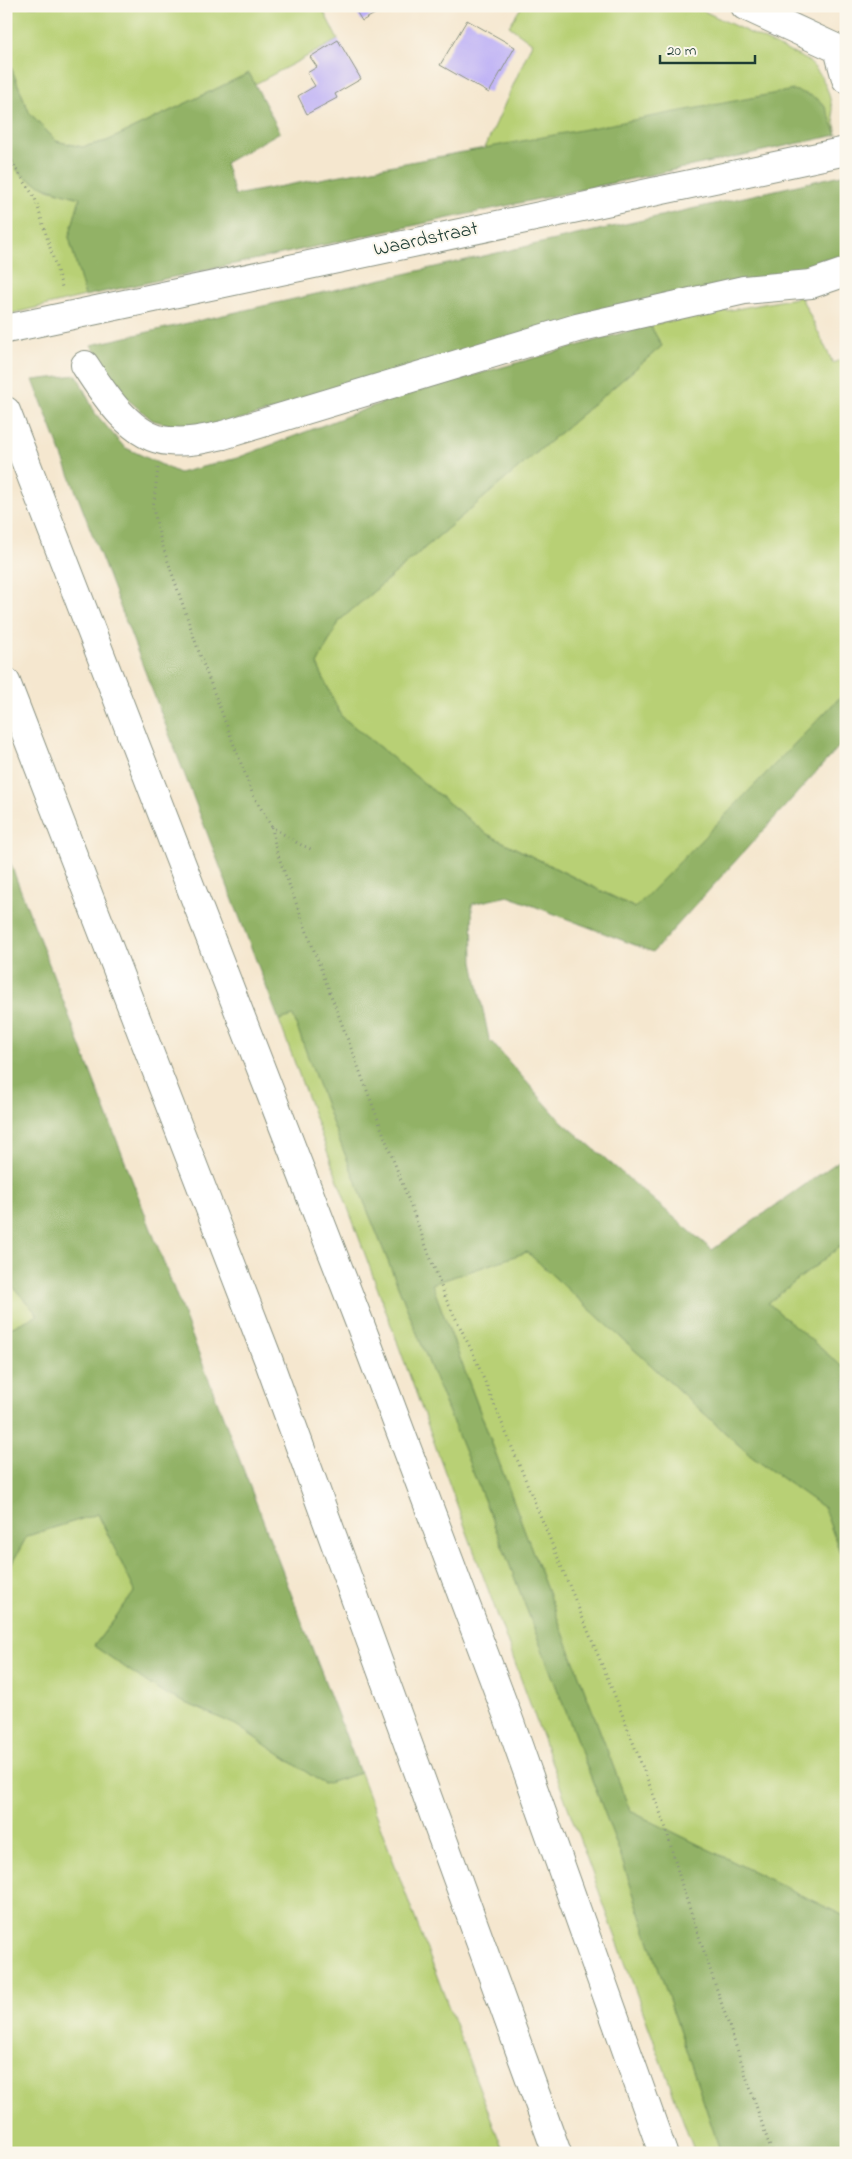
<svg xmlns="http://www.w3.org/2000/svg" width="852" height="2159" viewBox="0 0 852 2159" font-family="'Indie Flower',sans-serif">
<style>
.green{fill:#b8d075;stroke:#6c8654}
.forest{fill:#92b266;stroke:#58784d}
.building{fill:#bbaef6}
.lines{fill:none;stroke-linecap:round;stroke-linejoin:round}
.minor-casing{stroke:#8a9282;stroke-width:30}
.tertiary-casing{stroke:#8a9282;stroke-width:30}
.motorway-casing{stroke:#8a9282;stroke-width:30}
.path{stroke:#8a9282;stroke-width:3;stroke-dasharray:1 4;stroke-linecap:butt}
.minor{stroke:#fff;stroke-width:28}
.tertiary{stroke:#fff;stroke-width:28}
.motorway{stroke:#fff;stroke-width:28}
.tertiary-bridge-casing{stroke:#8a9282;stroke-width:30;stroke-linecap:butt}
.tertiary-bridge{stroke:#fff;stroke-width:28}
.labels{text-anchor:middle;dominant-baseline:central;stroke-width:4;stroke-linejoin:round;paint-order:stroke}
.street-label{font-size:20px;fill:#1f3d34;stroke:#fbf7ec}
</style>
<rect width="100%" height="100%" fill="#fbf7ec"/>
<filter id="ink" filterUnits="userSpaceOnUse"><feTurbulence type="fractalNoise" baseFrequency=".02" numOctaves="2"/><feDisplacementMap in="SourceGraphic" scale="10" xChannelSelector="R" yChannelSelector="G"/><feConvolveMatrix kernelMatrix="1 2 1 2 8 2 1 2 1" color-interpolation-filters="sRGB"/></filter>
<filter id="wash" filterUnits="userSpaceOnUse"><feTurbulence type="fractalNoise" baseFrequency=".0096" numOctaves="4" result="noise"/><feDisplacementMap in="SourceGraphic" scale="20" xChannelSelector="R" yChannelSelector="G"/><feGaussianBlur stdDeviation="1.12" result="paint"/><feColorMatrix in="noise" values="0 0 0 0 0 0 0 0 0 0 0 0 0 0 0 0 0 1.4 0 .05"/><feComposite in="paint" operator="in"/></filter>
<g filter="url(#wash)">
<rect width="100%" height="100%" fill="#f5e7cf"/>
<g class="green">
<polygon points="6,6 321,6 338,40 255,84 249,73 107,141 82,147 56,141 29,112 6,55"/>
<path d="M522,6H693L807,60C831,81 831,105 837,135L823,103L485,148L532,43L509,26Z"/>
<polygon points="6,142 17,170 48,189 80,198 69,237 85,296 10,314 6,304"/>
<polygon points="801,297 833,363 846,357 846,691 636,908 487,834 341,716 317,664 340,620 662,346 650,325"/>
<polygon points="293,1016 332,1122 499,1537 617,1845 721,2153 695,2153 279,1020"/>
<polygon points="846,1242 846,1370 768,1303"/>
<polygon points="527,1252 752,1457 824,1508 846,1569 846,1917 630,1811 432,1284"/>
<polygon points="6,1279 38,1315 6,1330"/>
<polygon points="98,1514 135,1591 94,1646 161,1692 236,1725 324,1784 360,1773 504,2153 6,2153 6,1574 27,1536"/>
</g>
<g class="forest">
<path d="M6,55L29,112L56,141L82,147L107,141L249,73L280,132L225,163L235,195L793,90C827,99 824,104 837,135L85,296L69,237L80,198C63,193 28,184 17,170C0,146 6,85 6,55Z"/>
<polygon points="846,174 846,257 839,263 214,426 180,428 152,420 127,399 91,345"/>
<polygon points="650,325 662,346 340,620 317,664 341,716 487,834 635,908 846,691 846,739 653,952 508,896 472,904 473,962 489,1039 559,1119 712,1250 846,1156 846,1242 768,1303 846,1370 846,1569 824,1508 752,1457 527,1252 432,1284 630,1811 846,1917 846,2153 721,2153 617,1845 499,1537 332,1122 293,1016 279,1020 33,380 77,375 95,413 124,447 179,473 237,458 397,397"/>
<polygon points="6,852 360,1773 324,1784 236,1725 161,1692 94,1646 135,1591 98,1514 27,1536 6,1574 6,1330 38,1315 6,1279"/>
</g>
<g id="blocks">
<g class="building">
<polygon points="353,6 389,6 362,21"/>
<polygon points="467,20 515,47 489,93 440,65"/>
<polygon points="338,40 361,79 335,94 337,98 307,114 298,96 315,86 307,73 317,67 310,57"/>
</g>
</g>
</g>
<g filter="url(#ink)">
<use href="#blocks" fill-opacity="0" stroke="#8a9282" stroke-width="1"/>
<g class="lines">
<defs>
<g id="minor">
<polyline points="745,6 838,49 846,79"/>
<path d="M85,365C103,393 132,439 169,441C188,443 205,439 223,435L577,328L744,290L811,284L846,272"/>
</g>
<polyline id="tertiary" points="144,300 846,151"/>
<g id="motorway">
<polyline points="6,411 360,1324 508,1717 663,2153"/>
<polyline points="6,682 268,1359 557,2153"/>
</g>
</defs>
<use href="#minor" class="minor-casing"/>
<use href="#tertiary" class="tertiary-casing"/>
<use href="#motorway" class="motorway-casing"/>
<g class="path">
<polyline points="6,153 35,198 62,287"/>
<polyline points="158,468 153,508 161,541 201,658 253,795 272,827 299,844 311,849"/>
<polyline points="272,827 276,850 446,1299 473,1353 617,1701 665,1825 683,1889 772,2153"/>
</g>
<use href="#minor" class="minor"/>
<use href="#tertiary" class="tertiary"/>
<use href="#motorway" class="motorway"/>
<defs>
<polyline id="tertiary-bridge" points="6,329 144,300"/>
</defs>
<use href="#tertiary-bridge" class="tertiary-bridge-casing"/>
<use href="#tertiary-bridge" class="tertiary-bridge"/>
</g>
</g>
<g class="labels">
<g class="street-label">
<text transform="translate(426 240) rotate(-12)">Waardstraat</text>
</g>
</g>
<rect width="852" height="2159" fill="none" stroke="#fbf7ec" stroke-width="25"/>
<path d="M660 55v8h95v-8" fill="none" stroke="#1f3d34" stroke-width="2.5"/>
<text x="667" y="55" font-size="15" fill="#1f3d34" stroke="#fbf7ec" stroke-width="4" paint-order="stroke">20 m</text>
</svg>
